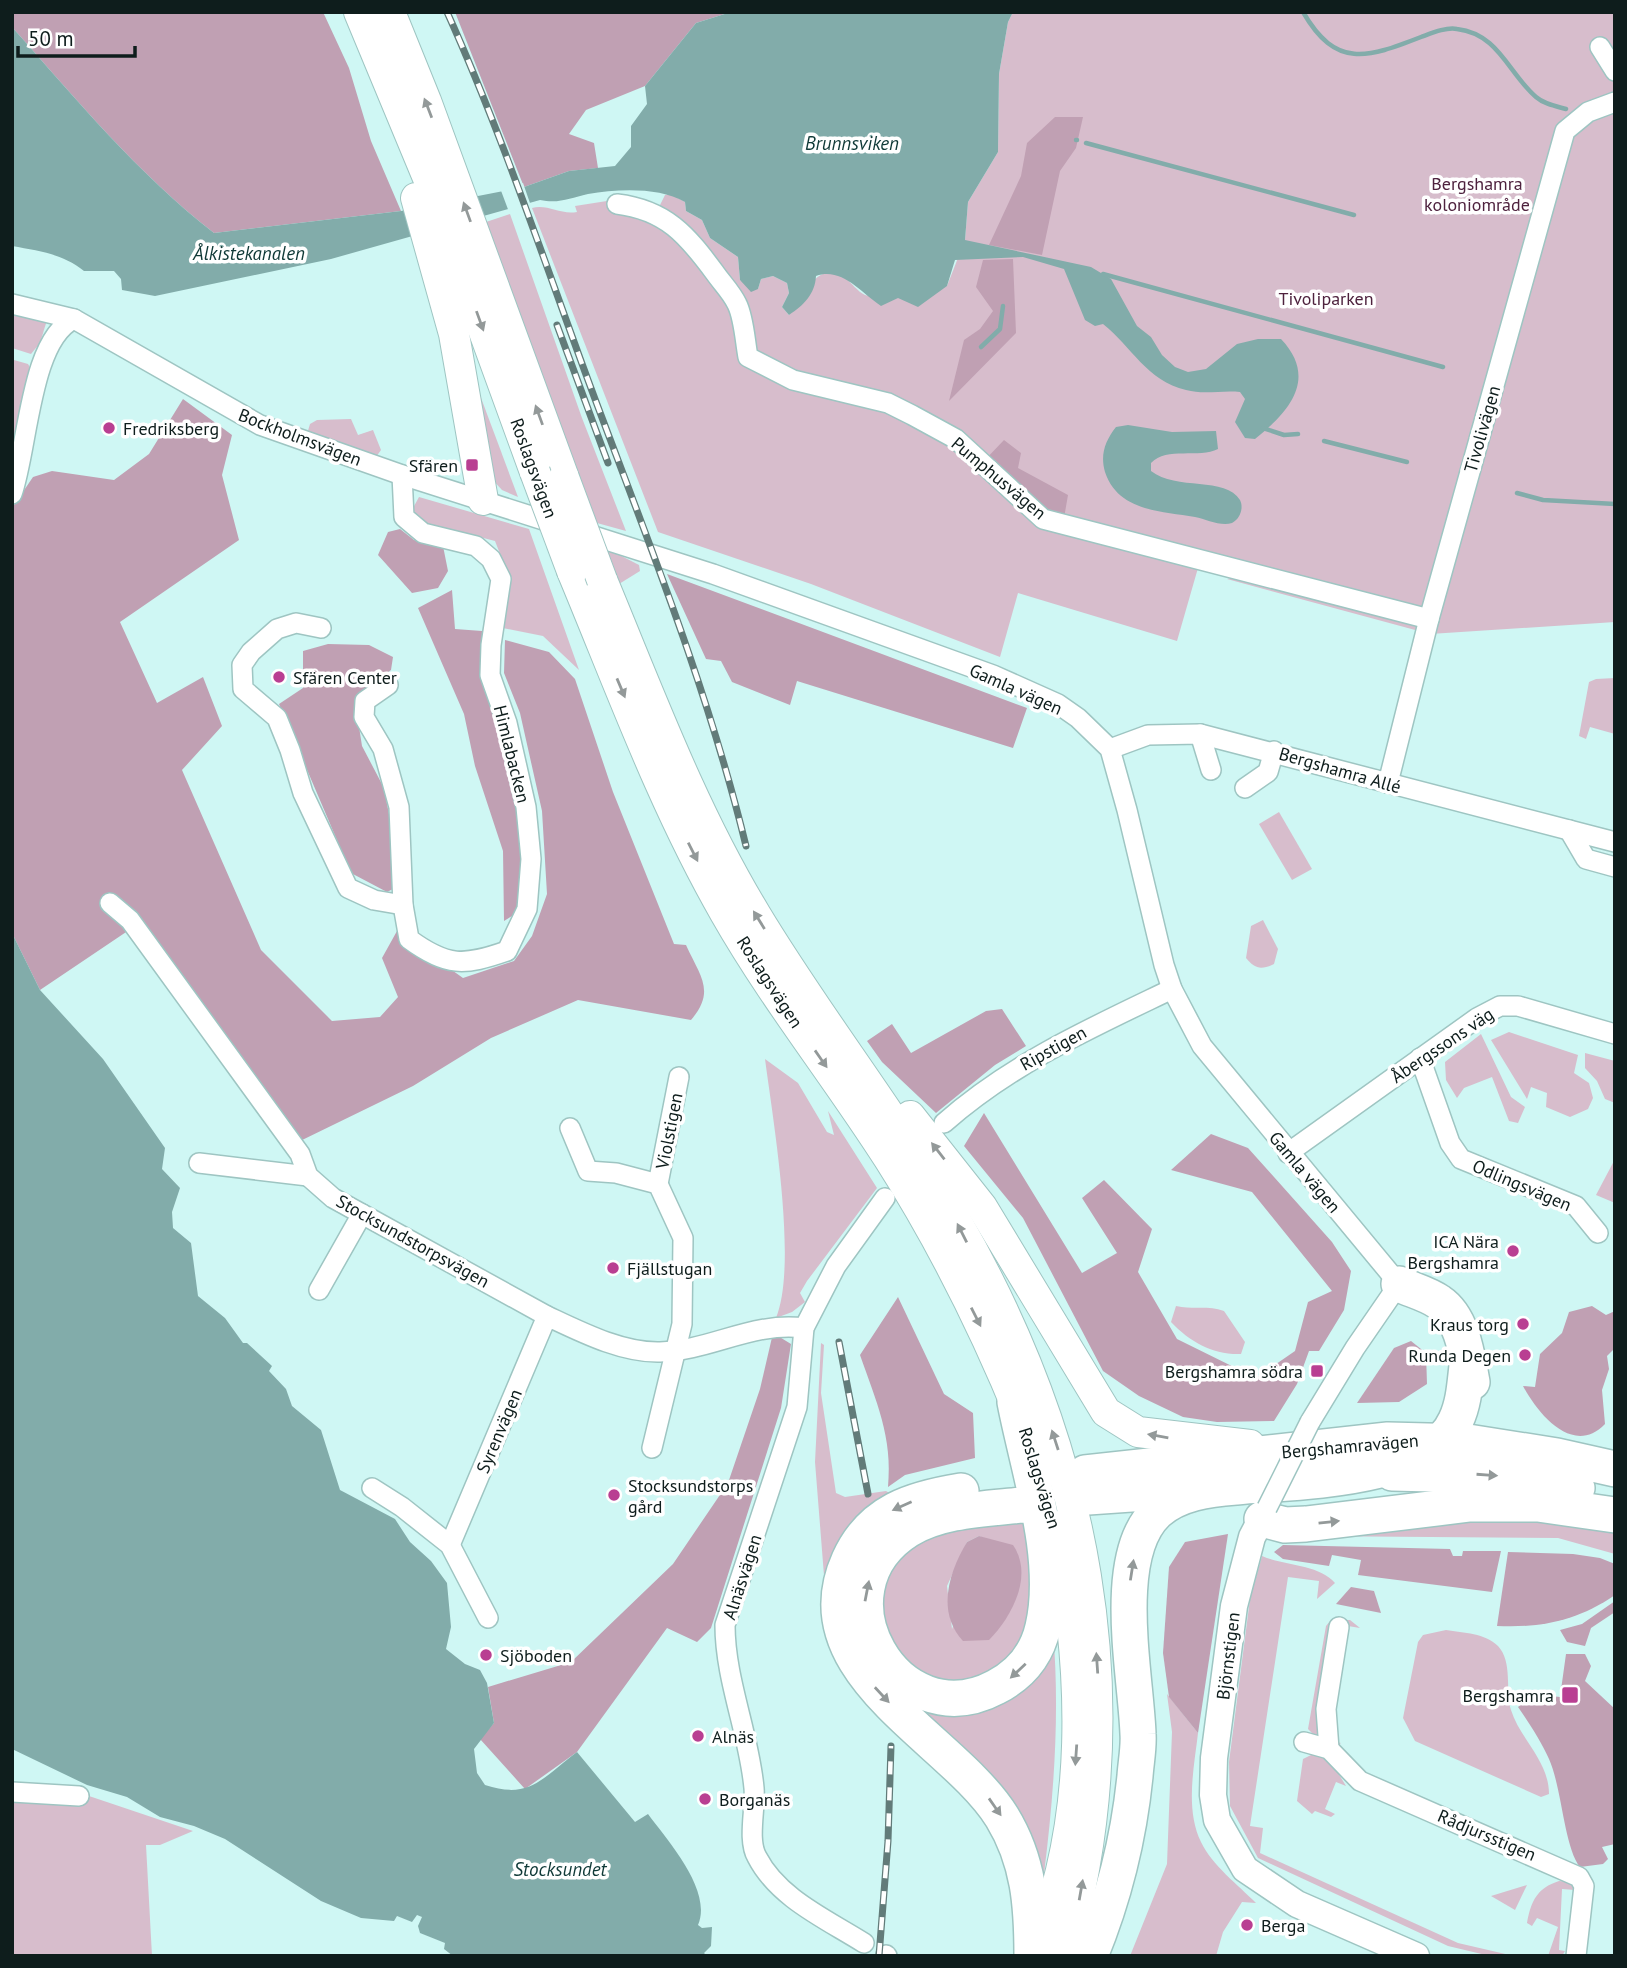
<svg xmlns="http://www.w3.org/2000/svg" width="1627" height="1968" viewBox="0 0 1627 1968" font-family="'PT Sans',sans-serif">
<style>
.green{fill:#d7bdcc;fill-rule:evenodd}
.forest{fill:#c0a0b3}
.water{fill:#82acaa}
.pier{fill:#cff7f4}
.lines{fill:none;stroke-linecap:round;stroke-linejoin:round}
.stream{stroke:#82acaa;stroke-width:4.5}
.street-casing{stroke:#9ec5c2;stroke-width:22}
.secondary-casing{stroke:#9ec5c2;stroke-width:29}
.primary-casing{stroke:#9ec5c2;stroke-width:32}
.highway-casing{stroke:#9ec5c2;stroke-width:38}
.street{stroke:#fff;stroke-width:19}
.secondary{stroke:#fff;stroke-width:26}
.primary{stroke:#fff;stroke-width:30}
.highway{stroke:#fff;stroke-width:35}
.rail-casing{stroke:#627b79;stroke-width:7}
.rail{stroke:#fff;stroke-width:4.5;stroke-dasharray:13;stroke-linecap:butt}
.street-bridge-casing{stroke:#9ec5c2;stroke-width:22;stroke-linecap:butt}
.primary-bridge-casing{stroke:#9ec5c2;stroke-width:32;stroke-linecap:butt}
.street-bridge{stroke:#fff;stroke-width:19}
.primary-bridge{stroke:#fff;stroke-width:30}
.oneway{fill:#939999}
.poi-dot{fill:#b93f92;stroke:#fff;stroke-width:2.5}
.labels{text-anchor:middle;dominant-baseline:central;stroke-width:7;stroke-linejoin:round;paint-order:stroke}
.park-label{font-size:18px;fill:#4e223e;stroke:#fff}
.poi-label{font-size:18px;fill:#0e1d1c;stroke:#fff;text-anchor:start}
.street-label{font-size:18px;fill:#0e1d1c;stroke:#fff}
.water-label{font-size:19px;font-style:italic;fill:#0f3937;stroke:#fff}
</style>
<rect width="100%" height="100%" fill="#cff7f4"/>
<g class="green">
<path d="M1013,12H1615V622L1430,634L1227,579L1250,574L1200,561L1177,641L1018,593L1000,657L811,584L658,532L532,208C548,204 560,215 577,212L575,206L626,198L658,209L665,195L671,194L685,202L686,211L702,220L710,238L738,257L740,280L758,289L761,279L773,276L787,283L789,293L782,307L789,315C801,298 819,257 845,278C851,282 858,292 865,295C891,304 922,292 947,286L965,240L968,202L998,152L999,74L1008,22Z"/>
<polygon points="510,214 582,418 626,531 597,523 486,222"/>
<polygon points="12,313 47,320 40,343 31,354 12,348"/>
<polygon points="462,347 518,497 502,490 491,478"/>
<polygon points="14,360 28,364 32,371 12,466"/>
<polygon points="351,419 358,435 373,430 381,450 376,457 307,434 310,424 317,420"/>
<polygon points="419,497 529,529 579,670 543,636 503,628 509,577 495,541 418,521 413,508"/>
<polygon points="604,547 639,565 640,571 619,584"/>
<polygon points="1615,678 1615,734 1590,727 1586,739 1579,736 1589,682 1596,679"/>
<polygon points="1279,812 1312,869 1292,880 1259,824"/>
<path d="M1263,920L1278,949L1274,964C1261,970 1255,969 1246,958L1251,926Z"/>
<polygon points="1509,1032 1578,1055 1574,1073 1589,1083 1593,1098 1588,1109 1570,1117 1546,1107 1547,1093 1531,1087 1527,1099 1491,1040"/>
<polygon points="1481,1034 1511,1097 1525,1107 1518,1123 1509,1121 1492,1077 1464,1088 1457,1098 1446,1080 1445,1062"/>
<polygon points="1585,1053 1615,1061 1615,1103 1605,1099 1597,1081 1585,1068"/>
<path d="M765,1059L798,1083L827,1132L834,1135L828,1111L877,1188L807,1281L800,1293L805,1302L792,1312L776,1318C798,1264 773,1120 765,1059Z"/>
<polygon points="1615,1159 1615,1203 1596,1195"/>
<path d="M1176,1306C1195,1310 1208,1305 1224,1311L1245,1342L1241,1354C1213,1355 1190,1342 1171,1322Z"/>
<polygon points="821,1343 824,1345 821,1393 836,1493 845,1497 886,1491 896,1497 825,1588 815,1462"/>
<path d="M1024,1513L1036,1580L1033,1631L989,1681H924L881,1636V1576L911,1540ZM979,1536L988,1540L952,1629L947,1586L967,1542Z"/>
<polygon points="1450,1515 1615,1526 1615,1554 1558,1538 1302,1536"/>
<path d="M1262,1556C1285,1566 1319,1564 1335,1583L1317,1599L1319,1581L1288,1577L1250,1826L1263,1828L1260,1853L1458,1943L1514,1956H1490L1448,1946L1258,1858L1230,1806L1229,1762L1250,1599Z"/>
<polygon points="1331,1620 1350,1620 1360,1628 1348,1626 1329,1741 1341,1743 1336,1746 1318,1739 1308,1729 1326,1626"/>
<path d="M1446,1630C1464,1633 1485,1633 1498,1646C1513,1662 1505,1690 1511,1710C1520,1739 1549,1761 1549,1794L1541,1797L1415,1741L1403,1718L1418,1642L1423,1635Z"/>
<path d="M1053,1631C1060,1713 1054,1793 1044,1874L1040,1878L896,1686L944,1705Z"/>
<path d="M1167,1694L1198,1733C1194,1768 1185,1809 1201,1842C1212,1865 1238,1885 1256,1903L1242,1902L1223,1932L1216,1956H1130L1167,1864L1172,1732Z"/>
<polygon points="1326,1753 1346,1786 1336,1782 1325,1809 1335,1814 1331,1817 1315,1811 1312,1814 1297,1801 1303,1759 1313,1754"/>
<polygon points="89,1796 193,1831 160,1845 146,1845 152,1956 12,1956 12,1801"/>
<path d="M1559,1881L1572,1882L1575,1890L1562,1889L1559,1950L1565,1951L1562,1956H1548L1558,1927L1537,1918L1532,1926L1527,1923C1531,1901 1537,1888 1559,1881Z"/>
<polygon points="1527,1885 1515,1910 1491,1896"/>
</g>
<g class="forest">
<path d="M12,12H323L349,68L371,141L401,211L214,233C138,174 76,99 12,27Z"/>
<polygon points="455,12 731,12 696,23 645,86 586,110 569,134 594,143 598,168 569,171 524,187"/>
<polygon points="1055,117 1083,117 1076,148 1060,171 1042,255 989,245 1021,176 1027,143"/>
<polygon points="1013,259 1016,333 949,401 964,340 980,329 993,311 976,287 983,260"/>
<path d="M183,399L232,435L222,475L239,540L120,622L157,703L203,677L222,726L182,770L261,950L332,1021L380,1017L398,997L382,958L397,931L463,978L514,961L532,936L547,894L542,811L520,713L504,673L505,640L549,652L575,679L613,792L674,944L686,945C700,976 716,991 691,1020L578,1000L491,1038L413,1086L296,1143L141,922L40,990L12,933V508L33,477L52,471L114,480L149,454Z"/>
<polygon points="1004,440 1021,453 1018,468 1068,495 1063,524 982,463"/>
<polygon points="400,529 414,540 443,546 448,571 438,588 412,593 378,555 388,532"/>
<polygon points="667,574 1027,708 1013,748 797,681 790,705 732,682 721,661 706,659"/>
<path d="M452,590L455,629L482,631C481,682 502,733 513,783C523,826 523,868 518,912L504,921L503,851L475,766L464,714L418,608Z"/>
<polygon points="328,644 369,645 393,657 391,670 376,681 356,707 362,746 384,788 391,825 393,889 387,892 351,873 279,704 303,688 303,651"/>
<polygon points="1002,1009 1026,1046 995,1065 936,1113 882,1062 867,1041 892,1024 911,1053 986,1011"/>
<polygon points="984,1113 1082,1273 1117,1253 1082,1198 1104,1180 1152,1229 1138,1272 1177,1339 1256,1378 1295,1351 1308,1302 1332,1291 1252,1192 1171,1170 1211,1134 1248,1148 1332,1242 1351,1271 1344,1310 1319,1351 1309,1351 1297,1384 1274,1421 1217,1422 1183,1417 1139,1396 1103,1371 1023,1218 964,1146"/>
<path d="M898,1297L944,1394L973,1413L975,1458L905,1475L888,1487C893,1437 876,1401 860,1355Z"/>
<path d="M1592,1306L1606,1315L1615,1311V1348L1607,1356L1609,1369L1602,1390L1605,1424C1573,1457 1538,1414 1523,1386L1535,1387L1540,1354L1562,1333L1569,1312Z"/>
<polygon points="773,1333 791,1344 781,1408 711,1628 697,1642 667,1628 577,1752 525,1789 480,1739 494,1723 488,1687 571,1662 673,1564 728,1483 760,1389"/>
<polygon points="1411,1341 1426,1353 1427,1384 1399,1402 1357,1403 1394,1348"/>
<polygon points="1228,1534 1198,1733 1169,1697 1163,1653 1169,1567 1185,1542"/>
<path d="M979,1536L1013,1545C1034,1575 1012,1617 989,1640L963,1641C936,1612 949,1572 967,1542Z"/>
<polygon points="1283,1545 1450,1549 1453,1556 1462,1556 1463,1551 1501,1551 1492,1592 1358,1575 1361,1560 1332,1555 1329,1566 1283,1559 1274,1552"/>
<path d="M1508,1552L1573,1554L1600,1558L1615,1564V1595C1577,1621 1541,1628 1497,1626Z"/>
<polygon points="1351,1587 1374,1591 1381,1613 1336,1604"/>
<polygon points="1615,1601 1615,1612 1591,1628 1585,1646 1567,1642 1560,1630 1582,1624"/>
<path d="M1566,1654H1585L1591,1666L1585,1681L1615,1709V1844L1602,1847L1608,1859L1603,1864L1580,1867C1564,1847 1562,1788 1549,1759C1541,1741 1529,1723 1518,1707L1534,1694L1560,1697Z"/>
</g>
<g class="water">
<path d="M731,12H1013L1008,22L999,74L998,152L968,202L965,240L1091,267L1111,279L1137,326L1151,337L1162,355L1175,367L1188,372L1206,369L1237,344L1258,339H1281C1318,378 1290,411 1255,439L1245,438L1235,422L1245,399L1240,392C1222,390 1204,395 1186,390C1147,381 1131,346 1103,324L1095,326L1085,320L1064,269L1023,257L955,260L947,286L918,307L898,298L881,306C860,292 842,267 816,276C815,294 804,305 789,315L782,307L789,293L787,283L773,276L761,279L758,289L751,292L740,280L738,257L710,238L702,220L686,211L685,202C659,187 618,189 588,194C570,198 559,204 540,200L331,259L155,296L122,290L121,279L114,271H84C63,254 40,251 12,246V27C76,99 138,174 214,233L401,211L524,187L569,171L615,166L631,147V126L647,104L645,86L696,23Z"/>
<path d="M1128,425L1172,432L1216,431L1218,449C1199,459 1167,446 1151,463V471C1176,491 1226,476 1240,500C1244,508 1240,519 1232,523C1221,527 1206,519 1195,517C1160,511 1118,511 1105,472C1100,455 1105,441 1116,427Z"/>
<path d="M12,933L40,990L103,1059L165,1148L162,1169L180,1188L172,1212L173,1228L191,1243L198,1296L225,1318L243,1343H247L272,1366L269,1371L286,1389L292,1406L321,1430L340,1490L395,1519L410,1542L431,1561L447,1583L451,1627L446,1649L465,1664L480,1670L487,1683L494,1723L474,1749L477,1773L485,1785C530,1800 542,1778 577,1752L635,1822L648,1814C667,1840 713,1890 698,1925L702,1928L712,1927L711,1946L704,1953L707,1956H453L444,1949L445,1943L420,1933L418,1926L422,1917L417,1915L412,1922L397,1916L394,1921L361,1918L321,1901L225,1839L194,1826L160,1817L127,1797L87,1785L12,1749Z"/>
</g>
<polygon class="pier" points="523,183 531,206 509,212 500,188"/>
<g class="lines">
<g class="stream">
<path d="M1303,12C1336,69 1367,58 1421,37C1432,33 1446,27 1457,29C1499,34 1508,73 1536,97C1544,104 1555,106 1566,109"/>
<polyline points="1076,140 1077,140"/>
<polyline points="1086,143 1354,215"/>
<polyline points="1103,274 1443,367"/>
<polyline points="981,347 1000,329 1003,306"/>
<polyline points="1263,428 1284,435 1298,434"/>
<polyline points="1324,441 1407,462"/>
<polyline points="1517,493 1543,500 1615,504"/>
</g>
<defs>
<g id="street">
<polyline points="1600,47 1615,71"/>
<path d="M617,204C666,210 687,235 715,273C722,283 732,293 737,304C744,318 745,341 748,357L793,380L888,403L912,415L956,439L1043,519L1429,619"/>
<polyline points="12,304 74,319 260,425 402,475 713,574 993,675 1058,704 1078,718 1110,749 1127,810 1164,965 1172,989 1202,1046 1399,1284 1355,1348 1310,1422"/>
<path d="M12,494C28,448 30,340 74,319"/>
<polyline points="321,628 296,623 277,629 251,652 242,665 243,689 277,718 290,750 303,793 348,888 374,900 403,905"/>
<path d="M388,685L365,701L364,717L383,749L399,807L403,905L409,939C447,967 464,966 507,951L527,909L531,859L526,807L507,723L490,675L491,645L501,579L491,559L476,546L423,533L404,517L402,475"/>
<polyline points="1200,734 1211,770"/>
<polyline points="1110,749 1148,735 1200,734 1615,842"/>
<polyline points="1388,783 1429,619 1565,131 1588,112 1615,102"/>
<polyline points="1245,788 1268,772 1274,751"/>
<polyline points="1569,830 1586,859 1615,867"/>
<path d="M110,903L130,920L300,1154L308,1176L333,1198L547,1316C581,1332 622,1353 660,1352C709,1351 754,1321 804,1328"/>
<polyline points="1420,1058 1450,1143 1461,1159 1576,1206 1598,1233"/>
<path d="M944,1123C1012,1063 1091,1028 1172,989"/>
<polyline points="570,1128 588,1171 616,1173 658,1184 683,1238 682,1324 652,1448"/>
<polyline points="1288,1153 1477,1018 1500,1006 1518,1006 1615,1034"/>
<polyline points="199,1163 308,1176"/>
<polyline points="658,1184 679,1077"/>
<polyline points="319,1290 362,1214"/>
<polyline points="372,1488 402,1507 450,1545 488,1618"/>
<polyline points="450,1545 547,1316"/>
<polyline points="1304,1742 1329,1749 1360,1781 1579,1877 1584,1886 1576,1956"/>
<polyline points="1329,1749 1326,1709 1339,1627"/>
<polyline points="12,1792 79,1796"/>
<path d="M864,1943C826,1919 778,1898 757,1857C747,1840 756,1808 754,1788C749,1733 725,1680 725,1625L797,1407L804,1328L836,1266L885,1198"/>
<polyline points="886,1955 887,1956"/>
</g>
<polyline id="secondary" points="1267,1508 1252,1537 1234,1606 1214,1758 1213,1795 1217,1820 1245,1869 1297,1904 1416,1956"/>
<g id="primary">
<polyline points="359,12 428,178 535,472"/>
<polyline points="390,12 426,101 564,478"/>
<polyline points="416,198 454,334 483,500"/>
<path d="M572,571C620,686 663,805 725,913C774,999 836,1076 889,1159C942,1242 986,1331 1023,1422"/>
<path d="M602,580C649,693 692,810 756,915C818,1018 894,1113 954,1217C1086,1445 1137,1699 1064,1956"/>
<polyline points="910,1116 982,1207 1106,1412 1138,1432 1250,1445"/>
<path d="M1033,1955C1091,1822 1085,1666 1056,1526"/>
</g>
<g id="highway">
<path d="M1399,1284C1412,1290 1428,1294 1439,1302C1463,1318 1467,1356 1472,1382"/>
<path d="M1015,1402C1028,1470 1059,1558 1043,1627C1037,1654 1021,1674 996,1687C897,1740 811,1591 908,1530C940,1510 985,1509 1022,1505"/>
<polyline points="1085,1473 1388,1440 1468,1442 1557,1456 1615,1469"/>
<polyline points="1392,1473 1514,1476 1577,1488"/>
<path d="M961,1491C912,1499 871,1511 849,1560C798,1673 953,1738 1002,1817C1029,1861 1032,1906 1032,1956"/>
<polyline points="1088,1497 1189,1490"/>
<polyline points="1262,1519 1285,1525 1306,1524 1470,1504 1538,1504 1615,1515"/>
<path d="M1090,1956C1113,1900 1129,1836 1135,1776C1136,1762 1139,1747 1138,1734C1136,1675 1110,1556 1157,1512C1178,1493 1209,1489 1236,1487C1295,1481 1428,1483 1456,1420C1465,1401 1465,1379 1468,1358"/>
</g>
</defs>
<use href="#street" class="street-casing"/>
<use href="#secondary" class="secondary-casing"/>
<use href="#primary" class="primary-casing"/>
<use href="#highway" class="highway-casing"/>
<use href="#street" class="street"/>
<use href="#secondary" class="secondary"/>
<use href="#primary" class="primary"/>
<use href="#highway" class="highway"/>
<defs>
<g id="rail">
<path d="M447,12C504,138 547,270 595,399C650,546 709,693 746,846"/>
<polyline points="557,325 608,463"/>
<polyline points="839,1342 868,1494"/>
<polyline points="879,1956 888,1841 891,1746"/>
</g>
</defs>
<use href="#rail" class="rail-casing"/>
<use href="#rail" class="rail"/>
<defs>
<polyline id="street-bridge" points="1267,1508 1310,1422"/>
<g id="primary-bridge">
<polyline points="535,472 572,571"/>
<polyline points="564,478 602,580"/>
</g>
</defs>
<use href="#street-bridge" class="street-bridge-casing"/>
<use href="#primary-bridge" class="primary-bridge-casing"/>
<use href="#street-bridge" class="street-bridge"/>
<use href="#primary-bridge" class="primary-bridge"/>
</g>
<defs><path id="oneway-solid" d="M-6-.8H1V-3.2L6.5 0L1 3.2V.8H-6Z" transform="scale(1.75)"/></defs>
<g class="oneway">
<use href="#oneway-solid" transform="translate(428 108) rotate(-111)"/>
<use href="#oneway-solid" transform="translate(467 212) rotate(-110)"/>
<use href="#oneway-solid" transform="translate(480 321) rotate(70)"/>
<use href="#oneway-solid" transform="translate(539 415) rotate(-110)"/>
<use href="#oneway-solid" transform="translate(621 688) rotate(67)"/>
<use href="#oneway-solid" transform="translate(693 852) rotate(63)"/>
<use href="#oneway-solid" transform="translate(759 920) rotate(-122)"/>
<use href="#oneway-solid" transform="translate(821 1059) rotate(55)"/>
<use href="#oneway-solid" transform="translate(938 1151) rotate(-128)"/>
<use href="#oneway-solid" transform="translate(962 1233) rotate(-117)"/>
<use href="#oneway-solid" transform="translate(976 1317) rotate(63)"/>
<use href="#oneway-solid" transform="translate(1158 1436) rotate(-170)"/>
<use href="#oneway-solid" transform="translate(1055 1440) rotate(-108)"/>
<use href="#oneway-solid" transform="translate(1487 1475) rotate(4)"/>
<use href="#oneway-solid" transform="translate(902 1506) rotate(156)"/>
<use href="#oneway-solid" transform="translate(1329 1522) rotate(-6)"/>
<use href="#oneway-solid" transform="translate(1132 1570) rotate(-81)"/>
<use href="#oneway-solid" transform="translate(867 1591) rotate(-79)"/>
<use href="#oneway-solid" transform="translate(1097 1663) rotate(-94)"/>
<use href="#oneway-solid" transform="translate(1018 1671) rotate(137)"/>
<use href="#oneway-solid" transform="translate(882 1695) rotate(47)"/>
<use href="#oneway-solid" transform="translate(1076 1755) rotate(94)"/>
<use href="#oneway-solid" transform="translate(995 1807) rotate(55)"/>
<use href="#oneway-solid" transform="translate(1081 1890) rotate(-80)"/>
</g>
<g class="poi-dot">
<circle cx="109" cy="428" r="7"/>
<rect x="465" y="458" width="14" height="14" rx="3.5"/>
<circle cx="279" cy="677" r="7"/>
<circle cx="1513" cy="1251" r="7"/>
<circle cx="613" cy="1268" r="7"/>
<circle cx="1523" cy="1324" r="7"/>
<circle cx="1525" cy="1355" r="7"/>
<rect x="1310" y="1364" width="14" height="14" rx="3.5"/>
<circle cx="614" cy="1495" r="7"/>
<circle cx="486" cy="1655" r="7"/>
<rect x="1561" y="1686" width="18" height="18" rx="3.5"/>
<circle cx="698" cy="1736" r="7"/>
<circle cx="705" cy="1799" r="7"/>
<circle cx="1247" cy="1925" r="7"/>
</g>
<g class="labels">
<g class="park-label">
<text x="1477" y="183">Bergshamra<tspan x="1477" dy="21">koloniområde</tspan></text>
<text x="1326" y="298">Tivoliparken</text>
</g>
<g class="poi-label">
<text x="123" y="428">Fredriksberg</text>
<text x="458" y="465" text-anchor="end">Sfären</text>
<text x="293" y="677">Sfären Center</text>
<text x="1499" y="1241" text-anchor="end">ICA Nära<tspan x="1499" dy="21">Bergshamra</tspan></text>
<text x="627" y="1268">Fjällstugan</text>
<text x="1509" y="1324" text-anchor="end">Kraus torg</text>
<text x="1511" y="1355" text-anchor="end">Runda Degen</text>
<text x="1303" y="1371" text-anchor="end">Bergshamra södra</text>
<text x="628" y="1485">Stocksundstorps<tspan x="628" dy="21">gård</tspan></text>
<text x="500" y="1655">Sjöboden</text>
<text x="1554" y="1695" text-anchor="end">Bergshamra</text>
<text x="712" y="1736">Alnäs</text>
<text x="719" y="1799">Borganäs</text>
<text x="1261" y="1925">Berga</text>
</g>
<g class="street-label">
<text transform="translate(1482 429) rotate(-74)">Tivolivägen</text>
<text transform="translate(300 437) rotate(21)">Bockholmsvägen</text>
<text transform="translate(534 468) rotate(70)">Roslagsvägen</text>
<text transform="translate(999 478) rotate(40)">Pumphusvägen</text>
<text transform="translate(1016 689) rotate(24)">Gamla vägen</text>
<text transform="translate(512 754) rotate(76)">Himlabacken</text>
<text transform="translate(1340 770) rotate(16)">Bergshamra Allé</text>
<text transform="translate(770 982) rotate(57)">Roslagsvägen</text>
<text transform="translate(1442 1045) rotate(-34)">Åbergssons väg</text>
<text transform="translate(1053 1048) rotate(-29)">Ripstigen</text>
<text transform="translate(669 1131) rotate(-79)">Violstigen</text>
<text transform="translate(1305 1172) rotate(50)">Gamla vägen</text>
<text transform="translate(1522 1185) rotate(23)">Odlingsvägen</text>
<text transform="translate(413 1241) rotate(29)">Stocksundstorpsvägen</text>
<text transform="translate(499 1431) rotate(-67)">Syrenvägen</text>
<text transform="translate(1350 1446) rotate(-5)">Bergshamravägen</text>
<text transform="translate(1040 1478) rotate(73)">Roslagsvägen</text>
<text transform="translate(742 1577) rotate(-72)">Alnäsvägen</text>
<text transform="translate(1228 1656) rotate(-83)">Björnstigen</text>
<text transform="translate(1487 1835) rotate(23)">Rådjursstigen</text>
</g>
<g class="water-label">
<text x="852" y="143">Brunnsviken</text>
<text x="249" y="253">Ålkistekanalen</text>
<text x="560" y="1869">Stocksundet</text>
</g>
</g>
<rect width="1627" height="1968" fill="none" stroke="#0e1d1c" stroke-width="28"/>
<path d="M18 46v10h117v-10" fill="none" stroke="#0e1d1c" stroke-width="3.5"/>
<text x="28" y="46" font-size="21" fill="#0e1d1c" stroke="#ffffff" stroke-width="5" paint-order="stroke">50 m</text>
</svg>
